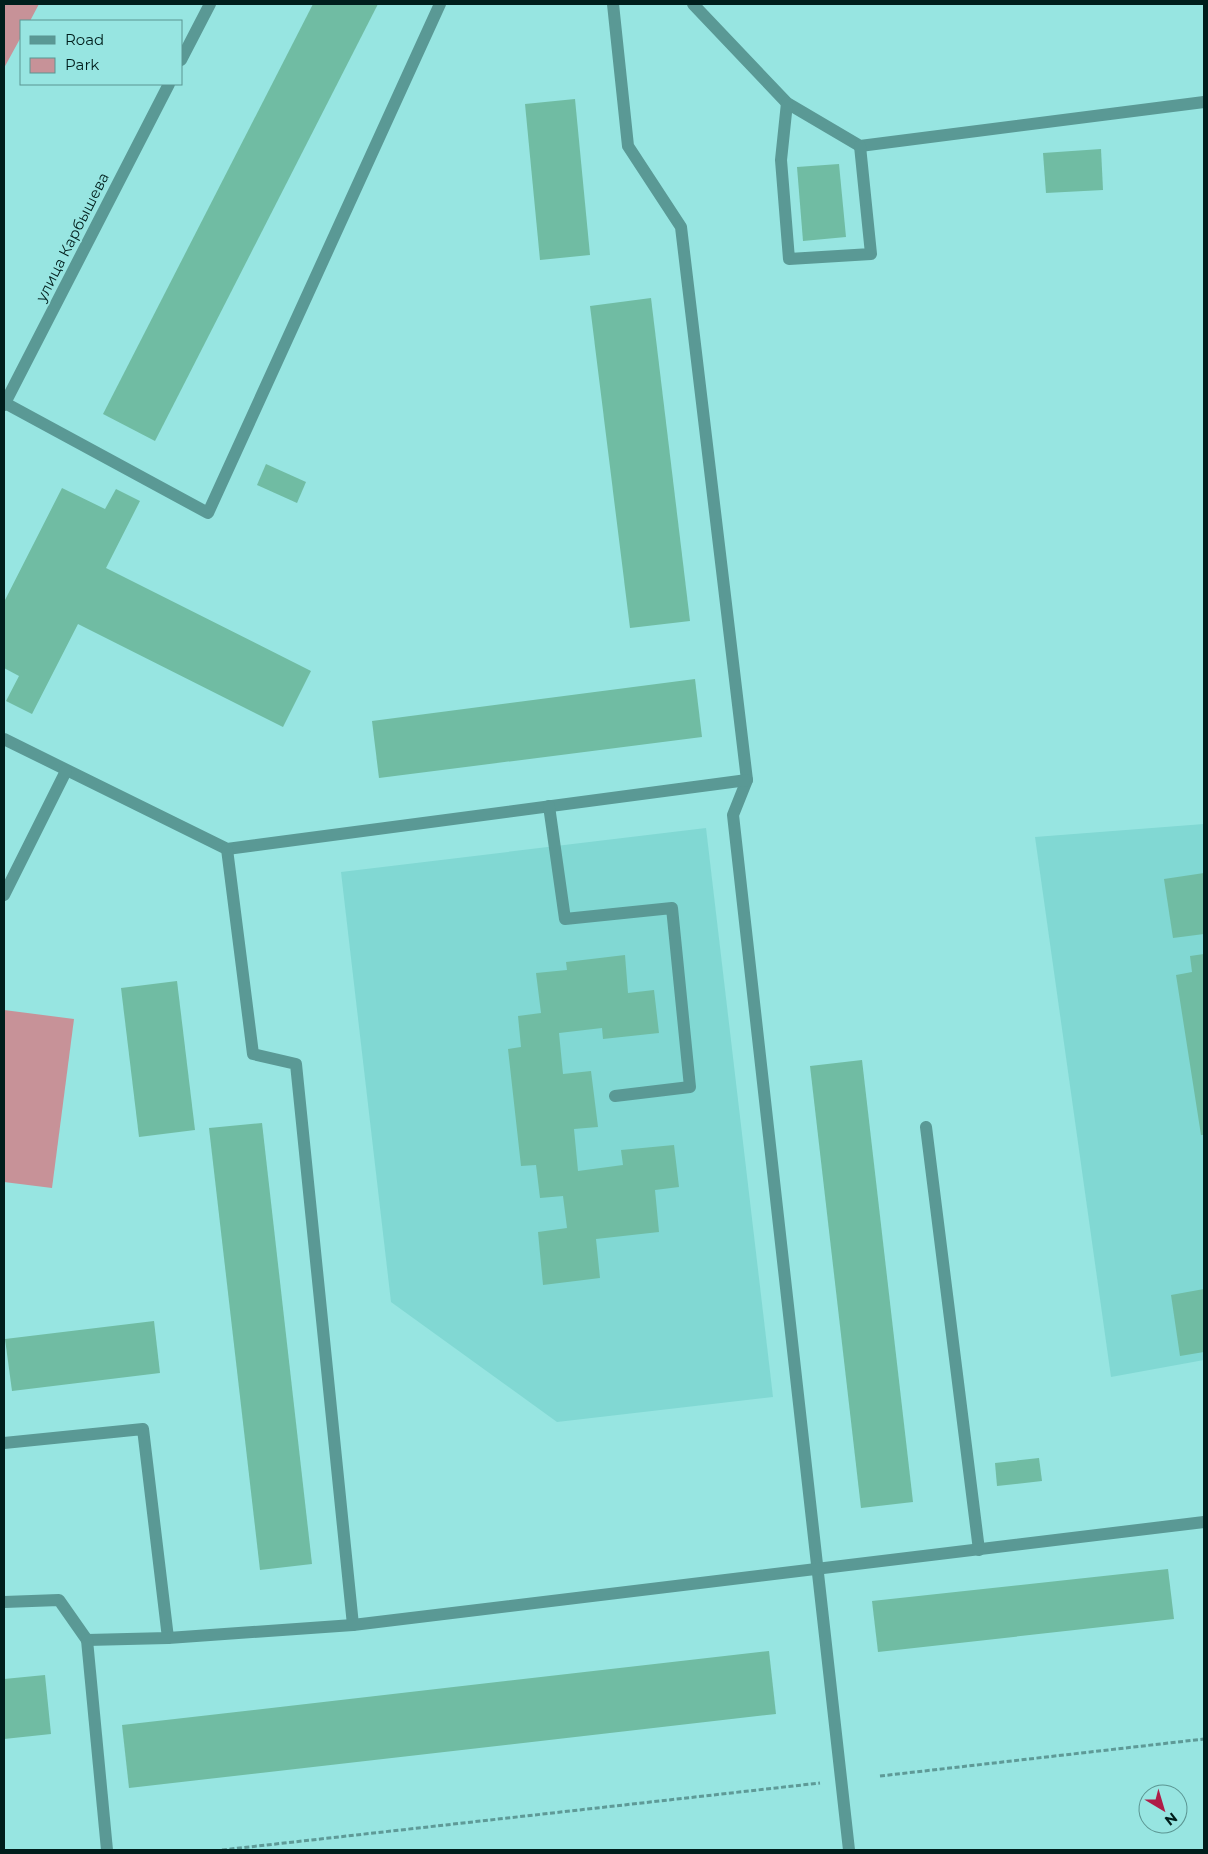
<svg xmlns="http://www.w3.org/2000/svg" width="1208" height="1854" viewBox="0 0 1208 1854" font-family="Montserrat,sans-serif">
<style>
.built{fill:#81d8d3}
.green{fill:#c79298}
.building{fill:#70bca3}
.lines{fill:none;stroke-linecap:round;stroke-linejoin:round}
.path{stroke:#5e9a97;stroke-width:3;stroke-dasharray:5 2.5;stroke-linecap:butt}
.minor{stroke:#5a9995;stroke-width:12}
.labels{text-anchor:middle;dominant-baseline:central;stroke-width:4;stroke-linejoin:round;paint-order:stroke}
.street-label{font-size:15px;fill:#001e1c;stroke:#97e5e1}
</style>
<rect width="100%" height="100%" fill="#97e5e1"/>
<g class="built">
<polygon points="1204,824 1204,1360 1111,1377 1035,837"/>
<polygon points="706,828 773,1397 557,1422 391,1302 341,872"/>
</g>
<g class="green">
<polygon points="4,4 39,4 30,21 21,21 21,37 4,68"/>
<polygon points="4,1010 74,1019 52,1188 4,1182"/>
</g>
<g class="building">
<polygon points="313,4 378,4 155,441 103,414"/>
<polygon points="575,99 590,255 540,260 525,104"/>
<polygon points="1101,149 1103,190 1046,193 1043,153"/>
<polygon points="839,164 846,237 803,241 797,167"/>
<polygon points="651,298 690,621 630,628 590,306"/>
<polygon points="266,464 306,482 297,503 257,485"/>
<polygon points="62,488 105,509 116,489 140,501 106,568 311,671 283,727 78,624 32,714 6,701 19,676 4,668 4,602"/>
<polygon points="695,679 702,737 379,778 372,721"/>
<polygon points="1204,873 1204,934 1173,938 1164,879"/>
<polygon points="1204,954 1204,1135 1201,1135 1176,975 1192,972 1190,956"/>
<polygon points="625,955 628,993 654,990 659,1033 603,1039 602,1028 559,1033 563,1074 591,1071 598,1127 574,1129 578,1171 623,1165 621,1150 674,1145 679,1187 655,1190 659,1232 596,1239 600,1278 543,1285 538,1232 567,1228 563,1196 540,1198 536,1165 521,1166 508,1049 521,1047 518,1016 541,1013 536,973 567,970 566,962"/>
<polygon points="177,981 195,1130 139,1137 121,988"/>
<polygon points="862,1060 913,1502 861,1508 810,1066"/>
<polygon points="262,1123 312,1564 260,1570 209,1128"/>
<polygon points="1204,1289 1204,1352 1180,1356 1171,1295"/>
<polygon points="154,1321 160,1373 12,1391 5,1339"/>
<polygon points="1039,1458 1042,1481 997,1486 995,1463"/>
<polygon points="1168,1569 1174,1619 878,1652 872,1601"/>
<polygon points="769,1651 776,1714 129,1788 122,1725"/>
<polygon points="45,1675 51,1734 4,1739 4,1679"/>
</g>
<g class="lines">
<g class="path">
<polyline points="880,1776 1204,1739"/>
<polyline points="222,1850 820,1783"/>
</g>
<g class="minor">
<polyline points="613,4 628,146 681,227 747,780 733,815 849,1850"/>
<polyline points="693,4 787,103 860,146 1204,102"/>
<polyline points="181,60 210,4"/>
<polyline points="787,103 781,160 789,259 871,254 860,146"/>
<polyline points="5,403 208,513 440,4"/>
<polyline points="4,405 169,84"/>
<polyline points="4,739 227,849 747,780"/>
<polyline points="549,806 565,919 672,908 690,1087 615,1096"/>
<polyline points="227,849 253,1054 296,1064 353,1625"/>
<polyline points="4,895 66,771"/>
<polyline points="926,1127 979,1550"/>
<polyline points="4,1443 143,1429 168,1638"/>
<polyline points="4,1602 59,1600 87,1640 168,1638 353,1625 1204,1522"/>
<polyline points="87,1640 107,1850"/>
</g>
</g>
<g class="labels">
<g class="street-label">
<text transform="translate(72 237) rotate(-63)">улица Карбышева</text>
</g>
</g>
<rect width="1208" height="1854" fill="none" stroke="#001e1c" stroke-width="10"/>
<rect x="20" y="20" width="162" height="65" fill="#97e5e1" stroke="#5b9592"/>
<rect x="30" y="36" width="25" height="8" fill="#5a9995" stroke="#5b9592"/>
<text x="65" y="45" font-size="15" fill="#001e1c">Road</text>
<rect x="30" y="58" width="25" height="15" fill="#c79298" stroke="#5b9592"/>
<text x="65" y="70" font-size="15" fill="#001e1c">Park</text>
<g transform="translate(1163 1809) rotate(142)"><circle r="24" fill="#97e5e1" stroke="#5b9592"/>
<path d="M0-4L9 19L0 12L-9 19Z" fill="#af1c47"/>
<text y="-8" font-size="14" font-weight="bold" text-anchor="middle" fill="#001e1c">N</text>
</g>
</svg>
